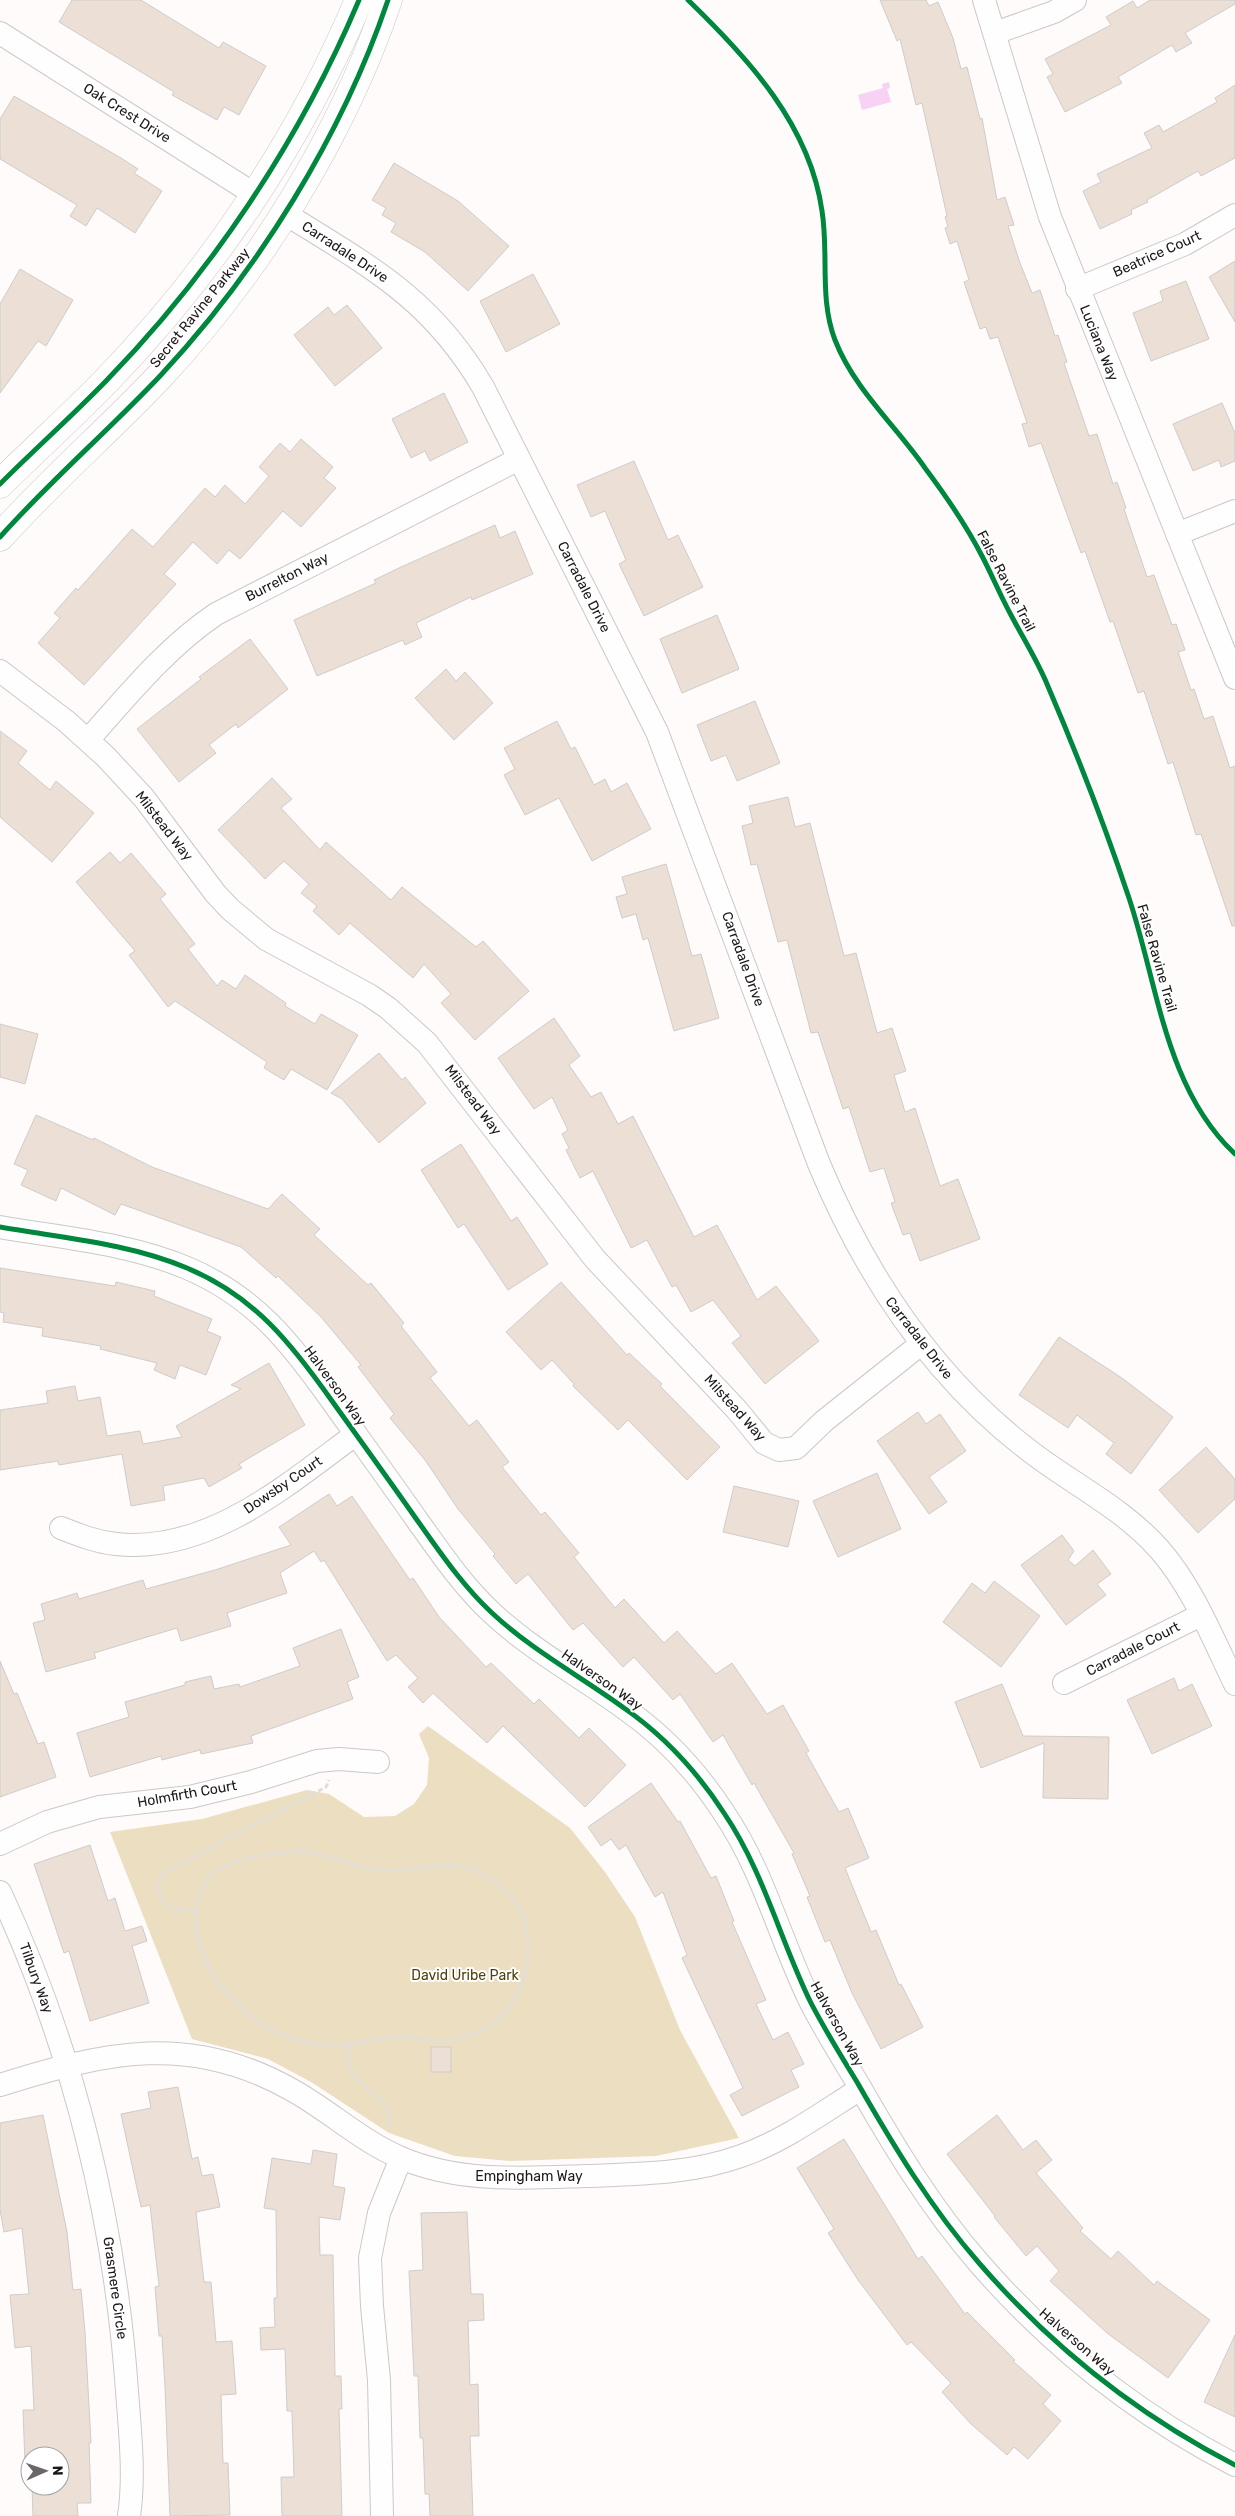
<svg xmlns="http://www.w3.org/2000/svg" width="1235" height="2516" viewBox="0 0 1235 2516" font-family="Rubik,sans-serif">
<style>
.green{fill:#ecdec0}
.water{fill:#f7d2f4}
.building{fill:#ebdfd6;stroke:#cfccca}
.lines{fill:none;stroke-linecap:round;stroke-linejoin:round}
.minor-casing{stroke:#cbc8c7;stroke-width:24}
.secondary-casing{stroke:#cbc8c7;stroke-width:29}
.path{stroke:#dfdede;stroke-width:3;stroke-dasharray:5 2.5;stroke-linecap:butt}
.minor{stroke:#fffefe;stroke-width:22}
.secondary{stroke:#fffefe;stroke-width:28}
.cycleway-casing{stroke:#fff;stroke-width:8}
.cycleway{stroke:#00873e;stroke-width:5}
.labels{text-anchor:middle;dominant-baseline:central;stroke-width:4;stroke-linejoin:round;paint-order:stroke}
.street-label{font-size:14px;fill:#1c1817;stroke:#fff}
.park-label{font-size:14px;fill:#51400e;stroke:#fff}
</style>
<rect width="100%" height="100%" fill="#fefbfa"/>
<polygon class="green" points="428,1726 570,1828 605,1872 635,1917 680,2030 739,2138 656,2156 510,2161 455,2156 389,2133 311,2082 268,2059 192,2039 110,1832 202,1819 307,1790 329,1794 364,1817 395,1816 414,1804 427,1785 429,1758 419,1734"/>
<polygon class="water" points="889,82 890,88 887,89 891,102 862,110 858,95 883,88 882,84"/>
<g class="building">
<polygon points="72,0 141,0 219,48 223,42 266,66 239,115 224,107 217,120 172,95 174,92 59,22"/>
<polygon points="880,0 926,0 929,6 938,2 953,38 961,69 967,67 980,119 982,118 997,200 1005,197 1014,225 1008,226 1020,263 1032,293 1040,290 1055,336 1058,335 1067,362 1064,363 1089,436 1097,434 1113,484 1117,482 1126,508 1124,509 1147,577 1154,575 1172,625 1176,624 1185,650 1178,652 1191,690 1194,689 1204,719 1213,716 1230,768 1235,766 1235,926 1232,926 1201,834 1196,835 1173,762 1168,764 1144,691 1138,693 1113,621 1110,622 1085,551 1081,553 1041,443 1029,447 1022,424 1027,423 998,337 990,339 986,327 980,329 964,282 969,280 957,241 950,244 945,228 948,227 945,217 947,216 922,103 916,105 900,39 897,41"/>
<polygon points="1150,0 1235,0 1235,4 1185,33 1192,43 1176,52 1172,45 1118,77 1122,83 1065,112 1047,77 1053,74 1045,59 1111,25 1106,17 1133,1 1137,8"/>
<polygon points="1235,85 1235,158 1201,176 1198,171 1147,200 1148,202 1131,210 1132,214 1100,229 1083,191 1101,182 1097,174 1152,148 1144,133 1159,125 1163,132 1217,102 1215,98"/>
<polygon points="14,96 121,158 138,169 134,173 162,191 135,233 97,208 86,226 70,216 77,205 0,159 0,119"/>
<polygon points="394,163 458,201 509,246 468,291 425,252 391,232 396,223 382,215 386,208 372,200"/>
<polygon points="1235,261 1235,322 1209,277"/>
<polygon points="20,269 73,300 46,346 38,341 0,393 0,304"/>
<polygon points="533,274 560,324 506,352 480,301"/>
<polygon points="1186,281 1209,339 1151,361 1133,313 1163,301 1160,291"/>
<polygon points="347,305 382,348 335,386 294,335 328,307 334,315"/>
<polygon points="444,393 468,442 430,461 425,451 411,458 392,419"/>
<polygon points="1222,403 1235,433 1235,461 1221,467 1219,460 1193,471 1173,424"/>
<polygon points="301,439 333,467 324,478 336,488 301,527 283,511 240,559 229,550 217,564 193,542 164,574 176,584 84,685 38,643 60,618 54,613 76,588 78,590 132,529 153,547 205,488 215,497 225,485 245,504 269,476 259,467 280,443 290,452"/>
<polygon points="634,461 668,540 678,535 703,587 644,616 619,564 626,560 605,511 591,517 577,485"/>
<polygon points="495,525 500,538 515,531 533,574 472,600 471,597 416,623 422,637 405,645 403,640 317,676 294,620 376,583 374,580 401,567"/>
<polygon points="717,615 739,669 682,693 660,639"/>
<polygon points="250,639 288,689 238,728 236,724 209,745 216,753 179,782 137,729 201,679 199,677"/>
<polygon points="446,669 456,681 465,672 493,703 454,740 415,698"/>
<polygon points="755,701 780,763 737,781 726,755 711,761 697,725"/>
<polygon points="557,721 571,749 575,747 594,785 605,779 611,792 627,783 651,829 592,861 559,798 525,815 504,775 515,769 504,748"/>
<polygon points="0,731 27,751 18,763 50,790 56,781 94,813 52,862 0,817"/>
<polygon points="272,778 292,799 281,808 320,850 326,842 391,900 402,887 476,947 483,941 529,991 475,1040 441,1003 451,994 424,964 413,978 350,923 339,935 313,911 317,906 301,893 309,884 284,861 265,879 218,830"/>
<polygon points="788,797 795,827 810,823 844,956 856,953 877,1033 892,1028 906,1071 894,1075 905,1112 915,1108 940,1186 958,1179 980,1239 920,1261 910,1233 903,1235 891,1203 895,1202 884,1168 870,1172 849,1107 843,1109 818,1032 811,1033 787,940 778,942 757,864 751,865 742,826 753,823 749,806"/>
<polygon points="110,852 120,863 131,853 166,894 160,899 195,944 188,949 217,986 222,980 236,989 245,975 286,1003 285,1006 315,1024 321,1014 358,1035 327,1090 291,1069 284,1080 264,1068 267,1062 175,1001 168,1007 129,955 135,951 76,882"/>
<polygon points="666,864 692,956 701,954 719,1018 674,1031 648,938 643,940 636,914 622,918 616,897 627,894 622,877"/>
<polygon points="554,1018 580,1056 569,1065 591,1097 601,1092 618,1124 633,1116 694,1237 717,1225 757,1300 776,1286 819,1341 765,1384 732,1343 741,1336 713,1300 691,1312 676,1285 672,1287 647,1240 631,1248 593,1171 580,1178 566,1150 569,1148 562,1134 568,1130 552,1097 534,1109 498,1058"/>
<polygon points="0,1024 38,1034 25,1084 0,1077"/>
<polygon points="379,1053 402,1080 405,1077 426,1103 379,1143 342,1099 331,1093"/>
<polygon points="36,1115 93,1140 94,1138 152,1167 268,1209 282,1194 320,1229 314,1235 368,1285 371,1283 404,1323 401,1326 437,1372 430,1378 469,1426 477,1420 509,1462 502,1467 541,1515 545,1512 579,1553 574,1557 615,1608 624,1599 664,1643 677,1631 716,1674 732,1663 767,1714 783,1705 809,1751 806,1753 839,1812 848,1808 869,1858 845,1868 871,1932 876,1930 899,1985 901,1984 923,2027 881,2049 852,1993 830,1940 825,1942 807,1897 810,1896 792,1854 794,1853 754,1783 752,1785 723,1735 713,1742 680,1694 673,1700 634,1657 623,1667 583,1623 573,1630 528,1574 516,1584 493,1556 495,1554 458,1509 425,1460 390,1418 394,1414 358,1367 361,1365 321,1317 278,1276 276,1278 241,1247 121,1204 115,1215 61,1188 56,1201 21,1185 28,1170 14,1164"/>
<polygon points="461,1144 511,1221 517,1217 548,1264 508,1290 464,1224 458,1228 421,1170"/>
<polygon points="0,1268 115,1286 116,1282 155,1291 154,1296 212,1319 207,1331 221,1337 206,1375 180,1365 175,1379 154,1370 157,1363 100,1349 101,1346 42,1336 43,1328 3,1322 4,1313 0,1312"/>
<polygon points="561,1282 627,1355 629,1353 662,1384 660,1386 720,1447 687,1480 628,1420 618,1430 573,1386 574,1384 552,1360 541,1370 506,1332"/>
<polygon points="1059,1337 1122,1378 1173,1417 1131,1474 1106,1454 1114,1443 1077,1415 1068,1428 1019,1395"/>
<polygon points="269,1363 305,1425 239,1464 242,1468 209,1487 204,1478 163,1486 165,1500 131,1506 122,1454 59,1465 58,1461 0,1470 0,1410 48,1403 46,1391 75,1386 78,1401 100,1397 107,1436 140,1431 143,1444 182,1437 176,1426 241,1389 231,1385"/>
<polygon points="918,1412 926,1424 940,1414 966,1451 929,1477 947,1502 929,1514 877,1441"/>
<polygon points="1206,1447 1235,1479 1235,1499 1198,1533 1159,1490"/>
<polygon points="877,1473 901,1529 838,1557 813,1501"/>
<polygon points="734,1486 799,1501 788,1547 723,1532"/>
<polygon points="329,1494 337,1506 352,1496 410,1580 413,1578 439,1617 486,1667 491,1663 534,1704 539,1699 579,1738 589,1728 626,1765 585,1807 503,1726 487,1743 433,1693 423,1703 408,1687 418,1678 396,1655 387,1661 324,1560 321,1562 314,1551 280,1573 287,1593 227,1613 231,1626 181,1641 177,1628 94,1653 96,1658 46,1672 33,1623 45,1620 41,1604 77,1593 79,1599 143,1580 146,1589 215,1570 291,1545 279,1527"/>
<polygon points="1062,1535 1074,1551 1068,1560 1075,1566 1093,1550 1111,1574 1097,1584 1106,1595 1066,1625 1021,1565"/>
<polygon points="994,1581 1040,1616 1001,1667 943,1622 972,1583 985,1593"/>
<polygon points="341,1629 359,1677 347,1682 353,1699 251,1736 253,1743 201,1754 200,1750 162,1760 161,1756 90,1777 77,1733 129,1717 125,1702 185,1685 185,1682 211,1676 214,1689 239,1684 240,1687 300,1666 293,1648"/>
<polygon points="0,1661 14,1694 17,1693 38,1744 44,1742 56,1777 0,1797"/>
<polygon points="1174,1678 1179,1691 1192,1684 1212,1726 1152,1754 1127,1700"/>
<polygon points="1002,1684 1023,1736 1109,1737 1108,1799 1043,1798 1044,1743 981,1768 955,1702"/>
<polygon points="651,1783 678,1822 680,1821 711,1878 716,1876 734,1921 732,1922 766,2000 756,2004 773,2040 788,2032 804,2064 791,2070 799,2087 742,2116 730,2095 743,2088 682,1958 687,1955 663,1892 655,1897 626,1845 619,1850 611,1839 601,1846 588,1827"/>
<polygon points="90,1845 108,1901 115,1898 125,1931 142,1926 147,1941 132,1946 149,2003 90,2021 69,1951 64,1953 34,1864"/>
<rect x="431" y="2047" width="20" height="25"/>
<polygon points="178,2087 192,2159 198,2157 202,2176 213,2174 220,2207 196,2212 204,2282 211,2282 216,2342 232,2341 236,2394 221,2395 223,2463 228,2463 230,2515 170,2516 165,2387 162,2336 159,2336 155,2287 159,2286 150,2205 141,2207 121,2114 151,2108 148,2092"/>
<polygon points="43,2115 67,2232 73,2290 81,2289 85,2332 91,2443 89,2443 91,2503 77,2503 78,2516 33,2516 32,2486 60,2486 60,2456 30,2456 30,2462 25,2463 23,2410 34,2410 31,2346 15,2348 10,2295 29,2294 22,2228 4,2232 0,2210 0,2123"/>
<polygon points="997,2115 1023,2150 1036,2140 1052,2160 1036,2173 1083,2228 1080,2231 1111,2259 1118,2251 1154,2285 1157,2281 1210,2320 1168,2378 1107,2333 1050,2281 1059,2271 1037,2246 1026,2256 994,2217 995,2216 947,2154"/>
<polygon points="844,2139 918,2259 922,2256 965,2314 967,2312 1015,2360 1013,2361 1051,2395 1043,2404 1061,2421 1028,2459 1014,2447 1007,2455 971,2424 942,2392 951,2383 911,2342 907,2345 858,2280 828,2233 834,2229 797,2168"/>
<polygon points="313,2150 337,2154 333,2186 345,2188 340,2220 319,2217 320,2255 333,2255 335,2376 341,2376 342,2409 339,2409 342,2516 282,2516 281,2477 294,2477 292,2411 287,2411 285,2349 261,2350 260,2328 275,2327 274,2298 277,2298 276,2210 264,2208 272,2158 311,2164"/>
<polygon points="467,2212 471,2294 483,2294 484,2320 468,2321 470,2385 478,2384 479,2436 470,2436 473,2516 430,2516 429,2494 425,2494 423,2438 420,2438 418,2376 414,2376 409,2271 423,2270 421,2213"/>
<polygon points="1235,2335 1235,2417 1204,2402"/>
</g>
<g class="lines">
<defs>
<g id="minor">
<polyline points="984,0 1050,217 1235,678"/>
<polyline points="0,33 254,194"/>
<polyline points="995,33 1054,12 1075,0"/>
<path d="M284,213C369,266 431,298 483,387L657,732L819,1164C866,1276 933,1378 1031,1452C1074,1485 1123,1508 1160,1550C1193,1588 1213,1639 1235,1684"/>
<polyline points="1077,289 1185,244 1235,215"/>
<polyline points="1177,534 1235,511"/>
<polyline points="0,671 66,721 106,757 144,798 215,893 230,909 266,939 369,995 388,1008 427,1043 595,1259 737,1410 764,1443 779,1450 796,1448 824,1421 921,1344"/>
<path d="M88,740C128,695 166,648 216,614L519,459"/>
<path d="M0,1227C62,1238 128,1243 187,1268C254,1296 291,1343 332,1401C360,1440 389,1480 417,1520C440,1552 462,1585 491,1612C530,1649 580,1676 624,1708C663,1735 698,1773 724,1813C764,1872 780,1940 811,2003C825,2030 841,2056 857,2082C893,2145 931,2208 979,2263C1051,2346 1138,2415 1235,2465"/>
<path d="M61,1528C79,1535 96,1542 116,1544C208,1554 287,1485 356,1434"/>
<polyline points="1064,1683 1201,1615"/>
<polyline points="0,1844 47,1822 99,1807 190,1797 251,1782 317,1761 339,1759 378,1762"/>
<path d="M0,1892C73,2048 115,2220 127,2391C130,2432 135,2476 129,2516"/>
<path d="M0,2085C105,2052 190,2032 292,2090C330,2111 361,2141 401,2158C460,2183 524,2178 587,2176C639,2174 691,2174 741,2156C784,2141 822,2113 860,2089"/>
<polyline points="382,2516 379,2380 372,2306 370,2258 379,2213 401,2158"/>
</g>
<g id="secondary">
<path d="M0,484C35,449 72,416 106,381C212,272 300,140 359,0"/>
<path d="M0,537C50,481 108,431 160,376C258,271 342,136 388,0"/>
</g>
</defs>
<use href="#minor" class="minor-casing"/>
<use href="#secondary" class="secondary-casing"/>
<g class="path">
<path d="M284,1852C293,1852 302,1851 310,1852C336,1857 361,1871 387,1871C416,1871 446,1859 474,1870C490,1877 509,1890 518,1905C539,1944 526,2009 484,2029C475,2033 461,2039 451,2040C437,2042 421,2037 407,2037C371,2038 334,2052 298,2040C281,2035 262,2026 248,2014C239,2005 228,1995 220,1985C196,1953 180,1894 221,1868C239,1857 263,1856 284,1852Z"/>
<path d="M195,1911C171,1910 162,1910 158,1884L165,1872L326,1787L329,1780"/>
<path d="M347,2045C348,2053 348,2064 352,2072C364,2092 396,2101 388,2128"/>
</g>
<use href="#minor" class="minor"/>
<use href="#secondary" class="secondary"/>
<defs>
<g id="cycleway">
<path d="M688,0C748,58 810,125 822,211C829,254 819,298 835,340C854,389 896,426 925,468C946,496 966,525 982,556C992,575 1000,595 1011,615C1023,638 1037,660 1047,684C1077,754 1105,826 1129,898C1158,985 1165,1088 1235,1154"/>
<path d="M0,484C35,449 72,416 106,381C212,272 300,140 359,0"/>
<path d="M0,537C50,481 108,431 160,376C258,271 342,136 388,0"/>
<path d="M0,1227C62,1238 128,1243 187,1268C254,1296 291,1343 332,1401C360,1440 389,1480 417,1520C440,1552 462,1585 491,1612C530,1649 580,1676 624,1708C663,1735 698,1773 724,1813C764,1872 780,1940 811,2003C825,2030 841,2056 857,2082C893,2145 931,2208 979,2263C1051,2346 1138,2415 1235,2465"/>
</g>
</defs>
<use href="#cycleway" class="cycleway-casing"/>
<use href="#cycleway" class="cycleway"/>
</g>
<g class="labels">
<g class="street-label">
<text transform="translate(127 113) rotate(32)">Oak Crest Drive</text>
<text transform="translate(345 252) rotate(33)">Carradale Drive</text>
<text transform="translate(1157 254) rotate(-24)">Beatrice Court</text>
<text transform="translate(200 308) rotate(-51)">Secret Ravine Parkway</text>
<text transform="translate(1099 343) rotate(68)">Luciana Way</text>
<text transform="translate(287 577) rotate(-27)">Burrelton Way</text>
<text transform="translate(1006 581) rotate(63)">False Ravine Trail</text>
<text transform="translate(584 587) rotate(63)">Carradale Drive</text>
<text transform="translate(164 826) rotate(52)">Milstead Way</text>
<text transform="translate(1157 958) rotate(74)">False Ravine Trail</text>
<text transform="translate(743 959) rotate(70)">Carradale Drive</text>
<text transform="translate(473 1100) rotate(53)">Milstead Way</text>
<text transform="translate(919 1338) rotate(52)">Carradale Drive</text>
<text transform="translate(335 1386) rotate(54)">Halverson Way</text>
<text transform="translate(735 1408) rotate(48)">Milstead Way</text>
<text transform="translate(283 1485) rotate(-34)">Dowsby Court</text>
<text transform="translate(1133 1649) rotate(-27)">Carradale Court</text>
<text transform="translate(602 1680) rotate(35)">Halverson Way</text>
<text transform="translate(187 1794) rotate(-10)">Holmfirth Court</text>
<text transform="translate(36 1978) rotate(70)">Tilbury Way</text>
<text transform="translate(837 2024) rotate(61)">Halverson Way</text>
<text x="529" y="2176">Empingham Way</text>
<text transform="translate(115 2288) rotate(82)">Grasmere Circle</text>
<text transform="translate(1077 2342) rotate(41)">Halverson Way</text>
</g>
<g class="park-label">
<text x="465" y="1975">David Uribe Park</text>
</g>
</g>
<g transform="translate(45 2471) rotate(88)"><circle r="24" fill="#ffffff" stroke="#a4a3a2"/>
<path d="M0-4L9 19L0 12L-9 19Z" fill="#6b6766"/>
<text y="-8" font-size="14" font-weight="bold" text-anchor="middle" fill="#1c1817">N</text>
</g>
</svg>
